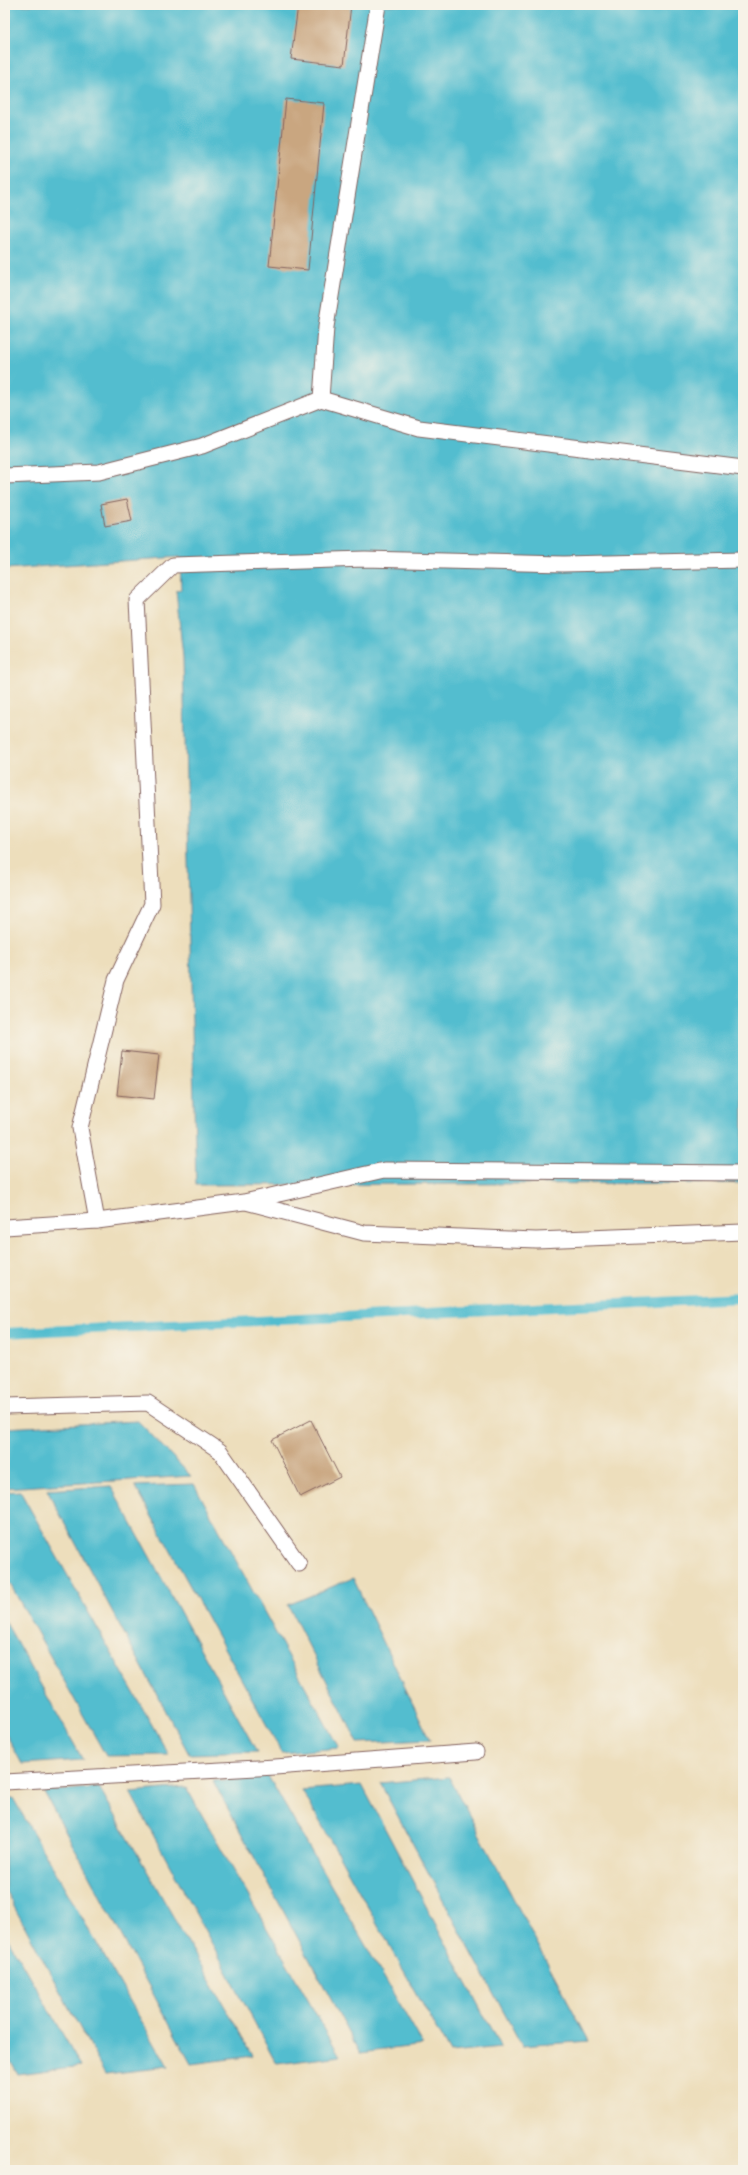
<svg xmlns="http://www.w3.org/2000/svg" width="748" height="2175" viewBox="0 0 748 2175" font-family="'Indie Flower',sans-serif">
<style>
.water{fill:#53bdcf;stroke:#4e6e7d}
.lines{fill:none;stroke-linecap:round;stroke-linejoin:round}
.stream{stroke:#53bdcf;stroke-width:10}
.building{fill:#c9a680}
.lane-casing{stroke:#83625e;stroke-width:17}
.lane{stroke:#fff;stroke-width:15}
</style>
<rect width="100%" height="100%" fill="#f7f3e8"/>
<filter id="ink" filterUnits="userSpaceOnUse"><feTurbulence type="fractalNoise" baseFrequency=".025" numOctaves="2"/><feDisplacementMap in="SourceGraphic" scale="8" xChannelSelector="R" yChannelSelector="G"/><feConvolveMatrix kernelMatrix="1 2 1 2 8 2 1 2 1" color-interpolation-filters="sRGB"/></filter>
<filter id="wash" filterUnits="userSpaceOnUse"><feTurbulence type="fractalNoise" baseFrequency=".012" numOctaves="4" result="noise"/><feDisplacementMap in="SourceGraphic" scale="16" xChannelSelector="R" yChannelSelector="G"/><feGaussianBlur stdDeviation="0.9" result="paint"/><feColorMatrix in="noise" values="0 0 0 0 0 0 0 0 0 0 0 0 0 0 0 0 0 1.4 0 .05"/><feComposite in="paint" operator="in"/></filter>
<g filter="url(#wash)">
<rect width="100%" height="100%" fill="#eddebc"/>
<g class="water">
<polygon points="5,5 743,5 743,1183 196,1185 183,657 176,591 181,590 180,557 5,569"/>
<polygon points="138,1421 191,1476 5,1488 5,1428"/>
<polygon points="194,1484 339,1748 282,1753 135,1486"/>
<polygon points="111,1486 257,1752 189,1754 47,1490"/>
<polygon points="20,1491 169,1755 106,1756 5,1575 5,1492"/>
<polygon points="353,1578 430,1740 358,1743 288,1605"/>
<polygon points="5,1621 83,1760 22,1764 5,1732"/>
<polygon points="268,1776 423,2045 360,2053 213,1781"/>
<polygon points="449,1777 589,2041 522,2046 380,1783"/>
<polygon points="362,1785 501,2048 450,2053 302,1790"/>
<polygon points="99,1787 253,2056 191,2064 44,1792"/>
<polygon points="186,1787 340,2056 277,2064 130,1792"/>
<polygon points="5,1798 13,1798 168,2067 105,2074 5,1890"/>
<polygon points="5,1934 81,2066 18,2074 5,2050"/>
</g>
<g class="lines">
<polyline class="stream" points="5,1333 743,1298"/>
</g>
<g id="blocks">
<g class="building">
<polygon points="298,5 351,5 344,65 291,59"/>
<polygon points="286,99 324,103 308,270 269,266"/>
<polygon points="127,499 132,521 105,526 101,504"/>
<polygon points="122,1051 159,1055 154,1099 117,1095"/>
<polygon points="311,1420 340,1477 300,1497 272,1440"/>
</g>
</g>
</g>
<g filter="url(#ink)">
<use href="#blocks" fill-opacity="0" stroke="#83625e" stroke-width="1"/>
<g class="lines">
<defs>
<g id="lane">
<polyline points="321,399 419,428 743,468"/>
<polyline points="5,476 99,472 202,446 321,399 326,327 378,5"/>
<polyline points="246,1202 364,1233 536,1240 743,1232"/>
<polyline points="97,1221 80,1128 116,980 152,904 137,600 173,565 365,559 563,564 743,560"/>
<polyline points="5,1227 97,1221 244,1202 384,1170 743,1173"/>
<polyline points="5,1407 148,1403 220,1451 299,1564"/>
<polyline points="5,1782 275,1767 476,1752"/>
</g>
</defs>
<use href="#lane" class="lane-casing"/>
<use href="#lane" class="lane"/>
</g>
</g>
<rect width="748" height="2175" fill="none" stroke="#f7f3e8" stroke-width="20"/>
</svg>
